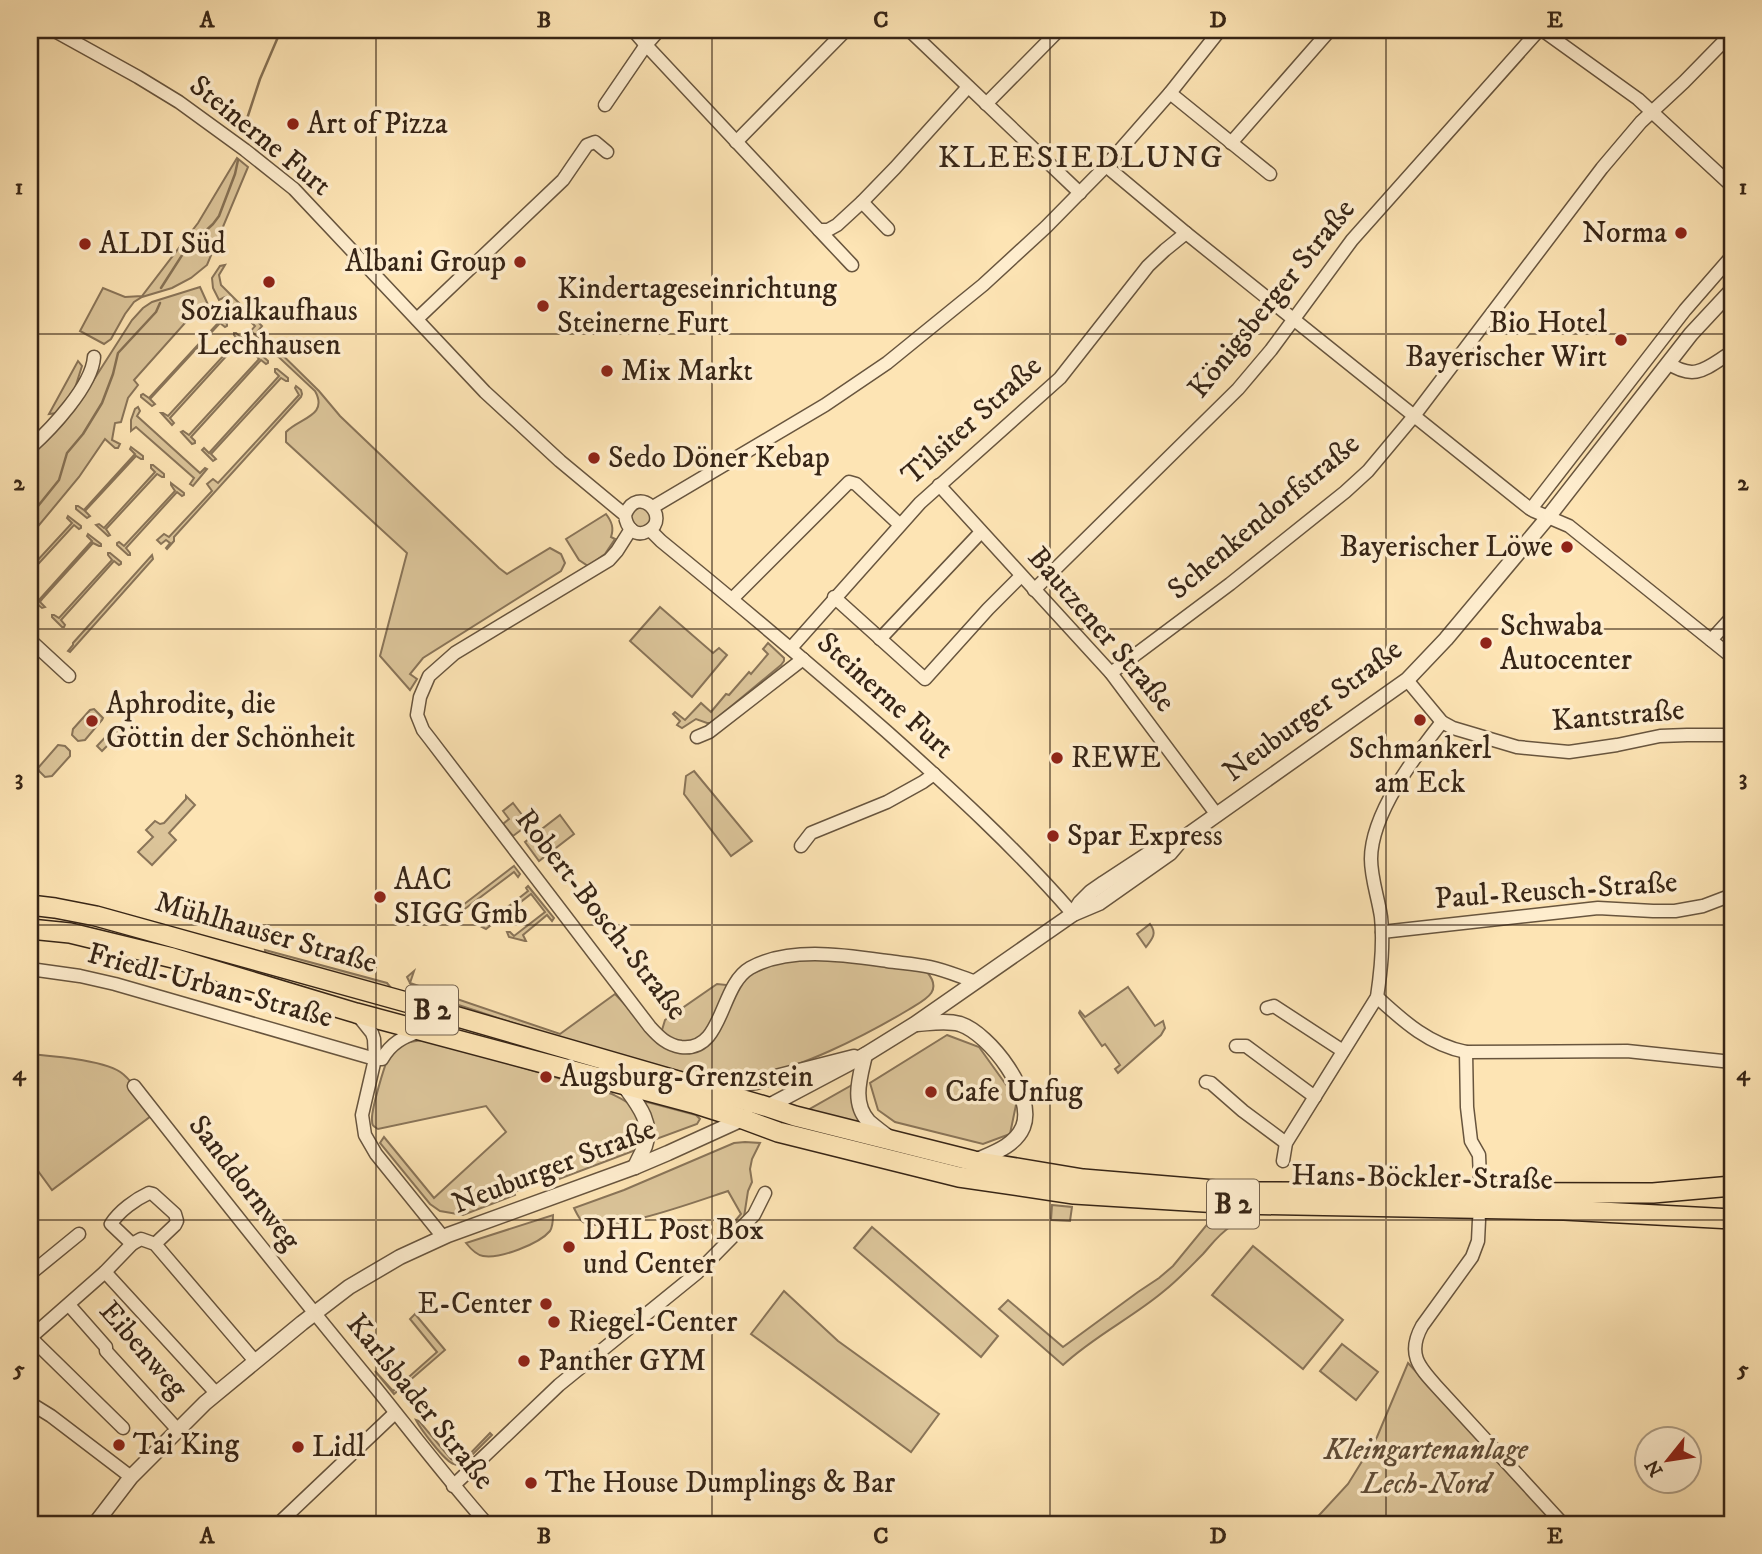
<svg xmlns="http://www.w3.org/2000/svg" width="1762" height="1554" viewBox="0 0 1762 1554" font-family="'IM FELL DW Pica',serif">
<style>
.green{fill:#dbc499;stroke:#897458;stroke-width:2}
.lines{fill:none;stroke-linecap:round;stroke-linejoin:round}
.stream{stroke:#867154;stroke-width:2.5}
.minor-casing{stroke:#68553e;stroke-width:15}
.tertiary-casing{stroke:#68553e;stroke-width:17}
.primary-casing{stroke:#372516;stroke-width:22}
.minor{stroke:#feedce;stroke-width:12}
.tertiary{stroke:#feedce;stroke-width:14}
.primary{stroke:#fde4b4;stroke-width:19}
.grid{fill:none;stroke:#372516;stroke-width:2;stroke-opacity:0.55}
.poi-dot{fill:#8f2418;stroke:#feedce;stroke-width:2.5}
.labels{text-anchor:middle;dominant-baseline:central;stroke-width:7;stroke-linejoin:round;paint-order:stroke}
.shield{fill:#feedce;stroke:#73614d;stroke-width:2}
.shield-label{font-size:28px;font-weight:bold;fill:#372516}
.poi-label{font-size:30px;fill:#372516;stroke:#feedce;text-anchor:start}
.street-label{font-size:30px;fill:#372516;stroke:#feedce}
.park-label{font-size:30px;font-style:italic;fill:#604d37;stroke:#feedce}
.neighbourhood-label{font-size:32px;letter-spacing:2px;fill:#372516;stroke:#feedce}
.neatline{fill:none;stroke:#372516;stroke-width:2.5}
.grid-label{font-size:23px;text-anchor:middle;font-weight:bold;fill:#372516}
</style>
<rect width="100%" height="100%" fill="#fde4b4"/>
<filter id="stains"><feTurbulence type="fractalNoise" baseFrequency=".00286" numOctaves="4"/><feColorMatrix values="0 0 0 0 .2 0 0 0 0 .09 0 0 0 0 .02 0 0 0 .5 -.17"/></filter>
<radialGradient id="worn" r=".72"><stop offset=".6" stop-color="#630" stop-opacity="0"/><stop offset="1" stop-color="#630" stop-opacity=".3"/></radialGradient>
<g class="green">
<polygon points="237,158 248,167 207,265 191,278 172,288 142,297 134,302 125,314 111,339 104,344 80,331 103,288 125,297 142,296 198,223"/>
<path d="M225,265L219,275L221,285L262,326L258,331L319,391L340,416L499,568L507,574L550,548L561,554L565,563L561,571L423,658L410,674L417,679L410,690L380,656L407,553L286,442V432C299,418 329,416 315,391L251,331L255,326L225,297L219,300L213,288L212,278L220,266Z"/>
<polygon points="200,287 209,307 206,308 201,305 134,380 138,385 128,398 121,422 115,423 112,440 120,444 118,448 115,448 105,439 79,477 30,536 30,457 62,425 84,395 132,320 143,308 152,302"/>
<polygon points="216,314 227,324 227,326 225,327 220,323 150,399 155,404 152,406 141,397 141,395 143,394 149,398 219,322 214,316"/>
<polygon points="234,333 236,333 247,342 247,344 245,345 240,341 170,418 174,423 172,425 161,413 163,413 168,416 238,340 234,335"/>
<polygon points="257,351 268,361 268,363 266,364 261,360 191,437 195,441 195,443 192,444 181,432 183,431 189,435 259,359 254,353"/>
<polygon points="78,361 82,366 75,388 57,413 49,414"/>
<polygon points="275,369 277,369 288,378 288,381 286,381 281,378 211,454 216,459 213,461 202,450 204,448 209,453 279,376 275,372"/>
<polygon points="296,386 301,390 302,394 301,397 174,537 174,541 167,549 166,548 170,543 166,540 161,544 157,540 164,534 169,537 212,491 207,484 213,479 218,483 299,395 295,388"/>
<polygon points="138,407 140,411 137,416 200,473 205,468 207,469 193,486 190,484 194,478 136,427 131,431 131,420 135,409"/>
<polygon points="131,447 143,456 143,459 141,459 136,456 85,511 90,516 87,518 76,509 76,506 78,506 84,510 135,454 130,449"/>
<polygon points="151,465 153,465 164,474 164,477 162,477 157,474 106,529 110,535 108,536 96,525 99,524 104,528 155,472 151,468"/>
<polygon points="171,483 184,493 184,495 182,496 177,492 126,548 130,553 130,555 128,555 117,545 117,543 119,542 124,546 175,491 171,485"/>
<polygon points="637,505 652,511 650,526 635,529 629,514"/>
<path d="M606,514C612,522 614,528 611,537L615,539L605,554L588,566L579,560L566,539Z"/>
<polygon points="68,516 81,526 81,528 79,529 74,525 30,573 31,559 36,562 72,523 67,518"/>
<polygon points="88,534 101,544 101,546 99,546 93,543 43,598 40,602 45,607 42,608 31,599 31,597 34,596 39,600 92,541 87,536"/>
<polygon points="108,553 110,553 121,562 121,564 119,565 114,561 61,620 65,625 64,627 62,627 52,617 52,615 54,615 59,618 112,560 108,555"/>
<polygon points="152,555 153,559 70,652 68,651 73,645 73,643"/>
<polygon points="660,607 713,653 719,648 727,655 692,697 630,641"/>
<polygon points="768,643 784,658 784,661 781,665 711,723 707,723 696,719 682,728 677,725 680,721 673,714 675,712 685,720 701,703 711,712 726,694 729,695 749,672 751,674 768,654 763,649"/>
<polygon points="94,709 103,718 102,720 85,740 78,741 72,735 73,729 90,710"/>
<polygon points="114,730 119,734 102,751 97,746 111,731"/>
<polygon points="58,745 65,746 70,751 70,756 52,776 45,777 39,771 38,768"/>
<polygon points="694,771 752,841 731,856 684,794 686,776"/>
<polygon points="186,796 195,805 169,833 176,840 152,865 138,852 153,837 146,830 155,821 160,824 164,823 186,799"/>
<polygon points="513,803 529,824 513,836 503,824 509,819 503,811"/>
<polygon points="560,815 574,834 539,861 525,842"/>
<polygon points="514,866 520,874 518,877 514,872 462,911 459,908"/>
<polygon points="528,886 554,918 552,921 547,915 523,935 526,941 525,941 509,937 507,932 510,932 514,936 545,912 531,894 486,929 482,927 528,891 526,888"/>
<path d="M1150,924C1157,933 1153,938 1146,947L1137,934Z"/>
<polygon points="265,950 387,983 392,989 266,956"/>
<path d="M823,957L927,972C944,992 924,1000 908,1010C866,1035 795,1072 747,1077C705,1082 672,1069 632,1058C591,1047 551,1035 510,1022C481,1013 453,1002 424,995L413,989L407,977L414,971L410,983L560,1034L615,994L656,1037L662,1030L665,1020L717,984L736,986L751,971L786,959Z"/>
<polygon points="1128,987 1155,1026 1163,1021 1165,1028 1161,1035 1118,1073 1115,1069 1120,1065 1105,1044 1102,1046 1079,1013 1080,1011 1085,1017"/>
<polygon points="947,1035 979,1047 1017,1100 1010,1134 983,1144 895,1122 878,1110 870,1083"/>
<path d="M423,1040L436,1042L612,1094C618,1097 627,1101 632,1106C643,1119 645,1137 636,1150L559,1179L557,1175L514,1192L515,1195L463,1215L440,1211L430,1204L380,1143L384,1137L434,1198L506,1132L486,1106L378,1129C373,1126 372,1126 372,1120C371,1111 386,1057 392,1051C400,1043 413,1041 423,1040Z"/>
<path d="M30,1054C51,1056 107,1060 123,1074C135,1084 144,1100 155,1113L52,1190L30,1160Z"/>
<polygon points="852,1085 860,1122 858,1123 808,1110"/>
<polygon points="647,1102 696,1115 700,1119 697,1124 651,1141 643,1104"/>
<path d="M745,1142L760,1143L752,1159L750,1169L752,1182L748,1191L744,1217L739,1223L735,1221L741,1214L728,1191C703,1199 604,1236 583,1222C579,1219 576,1212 574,1208L624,1190L734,1143Z"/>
<polygon points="1052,1205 1072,1207 1070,1221 1051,1220"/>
<path d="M553,1215C553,1221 553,1226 550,1231C539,1244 500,1259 483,1256C476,1255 470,1248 466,1243Z"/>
<path d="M1209,1222L1230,1227C1218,1235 1212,1244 1203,1254C1190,1267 1178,1280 1164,1291C1132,1318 1094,1336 1063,1365L999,1309L1008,1300L1063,1347L1138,1292L1159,1278L1173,1266Z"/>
<polygon points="872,1227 998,1336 981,1357 854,1248"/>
<polygon points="1253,1246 1343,1320 1303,1369 1212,1295"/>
<polygon points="784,1291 838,1341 939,1414 911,1452 751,1334"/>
<polygon points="415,1314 445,1350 394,1394 375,1371 393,1391 437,1352 410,1319"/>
<polygon points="1342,1344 1378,1372 1356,1400 1320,1371"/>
<polygon points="1408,1363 1541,1506 1558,1524 1311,1524 1348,1484 1377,1437"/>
<path d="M416,1420L419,1421L451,1459L458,1463L463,1461L490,1433L492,1435L465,1462C461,1464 459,1466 454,1464C445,1462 420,1428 416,1420Z"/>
</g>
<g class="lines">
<g class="stream">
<polyline points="242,134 260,79 281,30"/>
<polyline points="161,288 186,249 213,224 219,216 235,174 238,160"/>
<polyline points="30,516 59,480 67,453 83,434 102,403 113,374 118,353 156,312 160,303"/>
</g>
<defs>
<g id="minor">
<path d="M53,30L138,77L179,102L245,150L294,189L485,392L560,461L625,515C626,527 635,538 648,531C672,518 638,482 625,515"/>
<polyline points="633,30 646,45 819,230 828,230 837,225 862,202 895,168 968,87"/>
<polyline points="909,30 1080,193"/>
<polyline points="1542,30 1638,99 1732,186"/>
<polyline points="1170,93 1270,174"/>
<polyline points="986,104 1059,30"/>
<polyline points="605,105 646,45 659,30"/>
<polyline points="736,142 846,30"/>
<polyline points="1231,143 1330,30"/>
<polyline points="1106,166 1186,233 1529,508 1534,511 1569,526 1732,657"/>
<polyline points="862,202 888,229"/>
<polyline points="819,230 852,265"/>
<polyline points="417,319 563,180 587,145 595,142 607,152"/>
<path d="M1668,363C1696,382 1707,367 1732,352"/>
<path d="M30,448C51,429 92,386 94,357"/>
<polyline points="939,485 1111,673 1217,815"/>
<polyline points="653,507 825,405 887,363 983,285 1046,227 1106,166 1170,93 1220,30"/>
<polyline points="1531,509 1685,310 1732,256"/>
<path d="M631,529L617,551L609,560L455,653L429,676L420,697L417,715L423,730L430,739L650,1027C659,1037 667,1045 681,1047C724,1052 719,986 750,968C789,946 845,955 887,961C901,963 916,964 930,967C945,970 961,977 976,982"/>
<path d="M650,530L661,541C737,603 812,666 886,731C951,789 1016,848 1073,914"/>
<polyline points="1034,590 1238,389 1271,350 1352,240 1539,30"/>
<polyline points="834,597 925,679 988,609 1021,576"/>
<polyline points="732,599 849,482 856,484 899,524"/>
<polyline points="880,639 981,532"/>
<polyline points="30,640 69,676"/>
<polyline points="1711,640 1732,617"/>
<polyline points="791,648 920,503 1060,378 1148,266 1165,250 1186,233"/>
<polyline points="1111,673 1230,584 1345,492 1368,471 1414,416 1602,168 1641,122 1684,82 1732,33"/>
<polyline points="1407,680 1442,722 1453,728 1517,747 1569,752 1617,745 1660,736 1687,735 1732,735"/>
<polyline points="697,737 709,732 803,659"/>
<polyline points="801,846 811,833 887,802 923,782 934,774"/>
<polyline points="1382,932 1598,908 1653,911 1675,911 1703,906 1732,895"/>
<path d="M30,969L80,976L115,984L375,1059H382C391,1043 403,1037 420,1031"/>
<path d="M1377,997C1404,1022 1430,1045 1466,1052L1627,1051L1732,1062"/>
<polyline points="1267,1008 1274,1006 1343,1051"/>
<polyline points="356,1013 372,1033 374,1039 375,1059 362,1115 365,1135 376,1154 443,1237"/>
<polyline points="1236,1046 1246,1046 1315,1097"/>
<polyline points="1466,1052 1467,1107 1471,1141 1479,1155 1480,1179"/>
<polyline points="1206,1082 1211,1083 1243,1111 1286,1143"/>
<path d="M134,1086C214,1188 294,1289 376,1388C413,1434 448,1480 487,1524"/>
<path d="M1283,1161L1286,1143L1377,997C1381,970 1384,944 1381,917C1378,897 1371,878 1371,859C1371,814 1415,756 1442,722"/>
<path d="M1479,1220L1478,1241L1472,1257L1422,1326C1406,1355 1420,1368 1439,1389L1563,1524"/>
<path d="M132,1244L111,1224C119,1211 136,1199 149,1193L153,1194L175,1214L177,1221L175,1225L155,1244"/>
<polyline points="105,1272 216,1393"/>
<polyline points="30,1274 79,1234"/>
<polyline points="69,1305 106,1347 106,1351 177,1429"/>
<polyline points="30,1337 123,1428"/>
<polyline points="30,1338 105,1272 132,1244 141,1239 155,1244 255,1361"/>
<polyline points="30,1403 51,1416 131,1477"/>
<polyline points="453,1486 559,1385 697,1273 754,1215 765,1193"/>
<polyline points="30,1521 33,1524"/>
<polyline points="278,1524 395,1413"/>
</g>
<g id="tertiary">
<polyline points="1073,914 1080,903 1091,892 1104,883 1165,843 1181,840 1407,680 1446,639 1549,516 1691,334 1732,290"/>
<path d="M917,1024C931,1023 946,1020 960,1024C990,1034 1036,1095 1023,1127C1015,1146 993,1153 975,1161"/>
<path d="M865,1055C860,1077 851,1103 869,1122C875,1127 881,1132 887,1136"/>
<path d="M623,1084C636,1102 654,1122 645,1146C642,1153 638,1160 635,1167"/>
<polyline points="713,1088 756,1082 854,1057"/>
<polyline points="765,1108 865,1055 915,1024 1073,914 1099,903 1170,853 1181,840"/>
<polyline points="95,1524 131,1477 205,1403 302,1323 349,1287 400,1257 448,1235 635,1167 668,1153 747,1117"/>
</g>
<g id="primary">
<polyline points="30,905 55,908 96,916 406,1002 768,1107 795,1116 974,1161 1083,1179 1239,1192 1653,1193 1732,1186"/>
<polyline points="30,929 70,933 173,958 356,1013 693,1103 743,1119 778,1132 959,1177 1074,1194 1236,1204 1564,1210 1732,1219"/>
</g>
</defs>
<use href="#minor" class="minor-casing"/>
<use href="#tertiary" class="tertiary-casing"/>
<use href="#primary" class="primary-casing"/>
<use href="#minor" class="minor"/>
<use href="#tertiary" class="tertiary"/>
<use href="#primary" class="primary"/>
</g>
<path class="grid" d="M376,30V1524M712,30V1524M1050,30V1524M1386,30V1524M30,334H1732M30,629H1732M30,925H1732M30,1220H1732"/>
<g class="poi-dot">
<circle cx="293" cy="124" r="7"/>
<circle cx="1681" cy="233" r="7"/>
<circle cx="85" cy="244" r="7"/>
<circle cx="520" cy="262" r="7"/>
<circle cx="269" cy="282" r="7"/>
<circle cx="543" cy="306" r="7"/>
<circle cx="1621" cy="340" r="7"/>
<circle cx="607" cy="371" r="7"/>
<circle cx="594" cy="458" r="7"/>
<circle cx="1567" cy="547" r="7"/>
<circle cx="1486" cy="643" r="7"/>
<circle cx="1420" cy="720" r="7"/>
<circle cx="92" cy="721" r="7"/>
<circle cx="1057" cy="758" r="7"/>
<circle cx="1053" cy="836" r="7"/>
<circle cx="380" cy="897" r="7"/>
<circle cx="546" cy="1077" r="7"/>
<circle cx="931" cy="1092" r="7"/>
<circle cx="569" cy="1247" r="7"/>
<circle cx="546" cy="1304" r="7"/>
<circle cx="554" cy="1322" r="7"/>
<circle cx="524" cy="1361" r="7"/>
<circle cx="119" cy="1445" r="7"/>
<circle cx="298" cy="1447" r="7"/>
<circle cx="531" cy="1483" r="7"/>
</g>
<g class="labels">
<g class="shield">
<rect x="406" y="985.5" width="52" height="49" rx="5"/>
<rect x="1207" y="1179.5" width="52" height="49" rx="5"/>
</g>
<g class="shield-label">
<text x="432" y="1010">B 2</text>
<text x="1233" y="1204">B 2</text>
</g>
<g class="poi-label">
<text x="307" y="124">Art of Pizza</text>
<text x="1667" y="233" text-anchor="end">Norma</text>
<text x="99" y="244">ALDI Süd</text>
<text x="506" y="262" text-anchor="end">Albani Group</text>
<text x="557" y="289">Kindertageseinrichtung<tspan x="557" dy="34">Steinerne Furt</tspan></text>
<text x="269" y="311" text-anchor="middle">Sozialkaufhaus<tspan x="269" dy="34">Lechhausen</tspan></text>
<text x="1607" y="323" text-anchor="end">Bio Hotel<tspan x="1607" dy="34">Bayerischer Wirt</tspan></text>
<text x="621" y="371">Mix Markt</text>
<text x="608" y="458">Sedo Döner Kebap</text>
<text x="1553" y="547" text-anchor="end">Bayerischer Löwe</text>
<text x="1500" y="626">Schwaba<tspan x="1500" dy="34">Autocenter</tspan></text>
<text x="106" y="704">Aphrodite, die<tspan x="106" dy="34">Göttin der Schönheit</tspan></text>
<text x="1420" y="749" text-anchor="middle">Schmankerl<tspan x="1420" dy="34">am Eck</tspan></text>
<text x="1071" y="758">REWE</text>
<text x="1067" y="836">Spar Express</text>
<text x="394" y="880">AAC<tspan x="394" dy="34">SIGG Gmb</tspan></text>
<text x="560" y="1077">Augsburg-Grenzstein</text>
<text x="945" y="1092">Cafe Unfug</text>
<text x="583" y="1230">DHL Post Box<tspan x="583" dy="34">und Center</tspan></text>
<text x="532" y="1304" text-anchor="end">E-Center</text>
<text x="568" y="1322">Riegel-Center</text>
<text x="538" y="1361">Panther GYM</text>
<text x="133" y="1445">Tai King</text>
<text x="312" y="1447">Lidl</text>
<text x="545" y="1483">The House Dumplings &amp; Bar</text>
</g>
<g class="street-label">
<text transform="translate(260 136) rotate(39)">Steinerne Furt</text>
<text transform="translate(1272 299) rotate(-51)">Königsberger Straße</text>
<text transform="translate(972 421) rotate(-42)">Tilsiter Straße</text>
<text transform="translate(1264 517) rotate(-40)">Schenkendorfstraße</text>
<text transform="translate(1101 630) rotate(49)">Bautzener Straße</text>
<text transform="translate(885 696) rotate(42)">Steinerne Furt</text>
<text transform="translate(1313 711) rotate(-37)">Neuburger Straße</text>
<text transform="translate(1618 716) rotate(-5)">Kantstraße</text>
<text transform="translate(1556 891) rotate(-4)">Paul-Reusch-Straße</text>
<text transform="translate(601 915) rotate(52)">Robert-Bosch-Straße</text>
<text transform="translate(266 933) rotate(16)">Mühlhauser Straße</text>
<text transform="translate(210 986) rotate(15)">Friedl-Urban-Straße</text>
<text transform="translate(554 1167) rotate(-21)">Neuburger Straße</text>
<text transform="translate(1422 1178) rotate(1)">Hans-Böckler-Straße</text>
<text transform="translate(244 1183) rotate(52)">Sanddornweg</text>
<text transform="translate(143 1350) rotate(49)">Eibenweg</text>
<text transform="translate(420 1402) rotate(51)">Karlsbader Straße</text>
</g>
<g class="park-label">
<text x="1426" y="1450">Kleingartenanlage<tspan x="1426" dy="34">Lech-Nord</tspan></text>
</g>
<g class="neighbourhood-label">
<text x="1081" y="158">KLEESIEDLUNG</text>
</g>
</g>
<rect width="1762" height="1554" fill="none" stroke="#fde4b4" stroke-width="77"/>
<g transform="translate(1668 1460) rotate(240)"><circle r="33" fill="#feedce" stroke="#ae9d84" stroke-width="2"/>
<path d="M0-5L12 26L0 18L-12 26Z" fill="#8f2418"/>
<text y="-10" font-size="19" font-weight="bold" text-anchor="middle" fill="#372516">N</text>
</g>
<rect x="38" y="38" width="1686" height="1478" class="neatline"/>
<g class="grid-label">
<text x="207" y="27">A</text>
<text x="544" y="27">B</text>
<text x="881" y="27">C</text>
<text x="1218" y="27">D</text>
<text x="1555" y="27">E</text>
<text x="19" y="194">1</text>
<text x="1743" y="194">1</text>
<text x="19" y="490">2</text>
<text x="1743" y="490">2</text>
<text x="19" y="785">3</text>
<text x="1743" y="785">3</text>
<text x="19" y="1080">4</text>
<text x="1743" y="1080">4</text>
<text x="19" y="1376">5</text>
<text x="1743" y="1376">5</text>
<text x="207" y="1543">A</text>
<text x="544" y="1543">B</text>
<text x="881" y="1543">C</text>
<text x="1218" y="1543">D</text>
<text x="1555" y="1543">E</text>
</g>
<rect width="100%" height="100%" filter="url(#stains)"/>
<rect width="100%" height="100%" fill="url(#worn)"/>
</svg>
